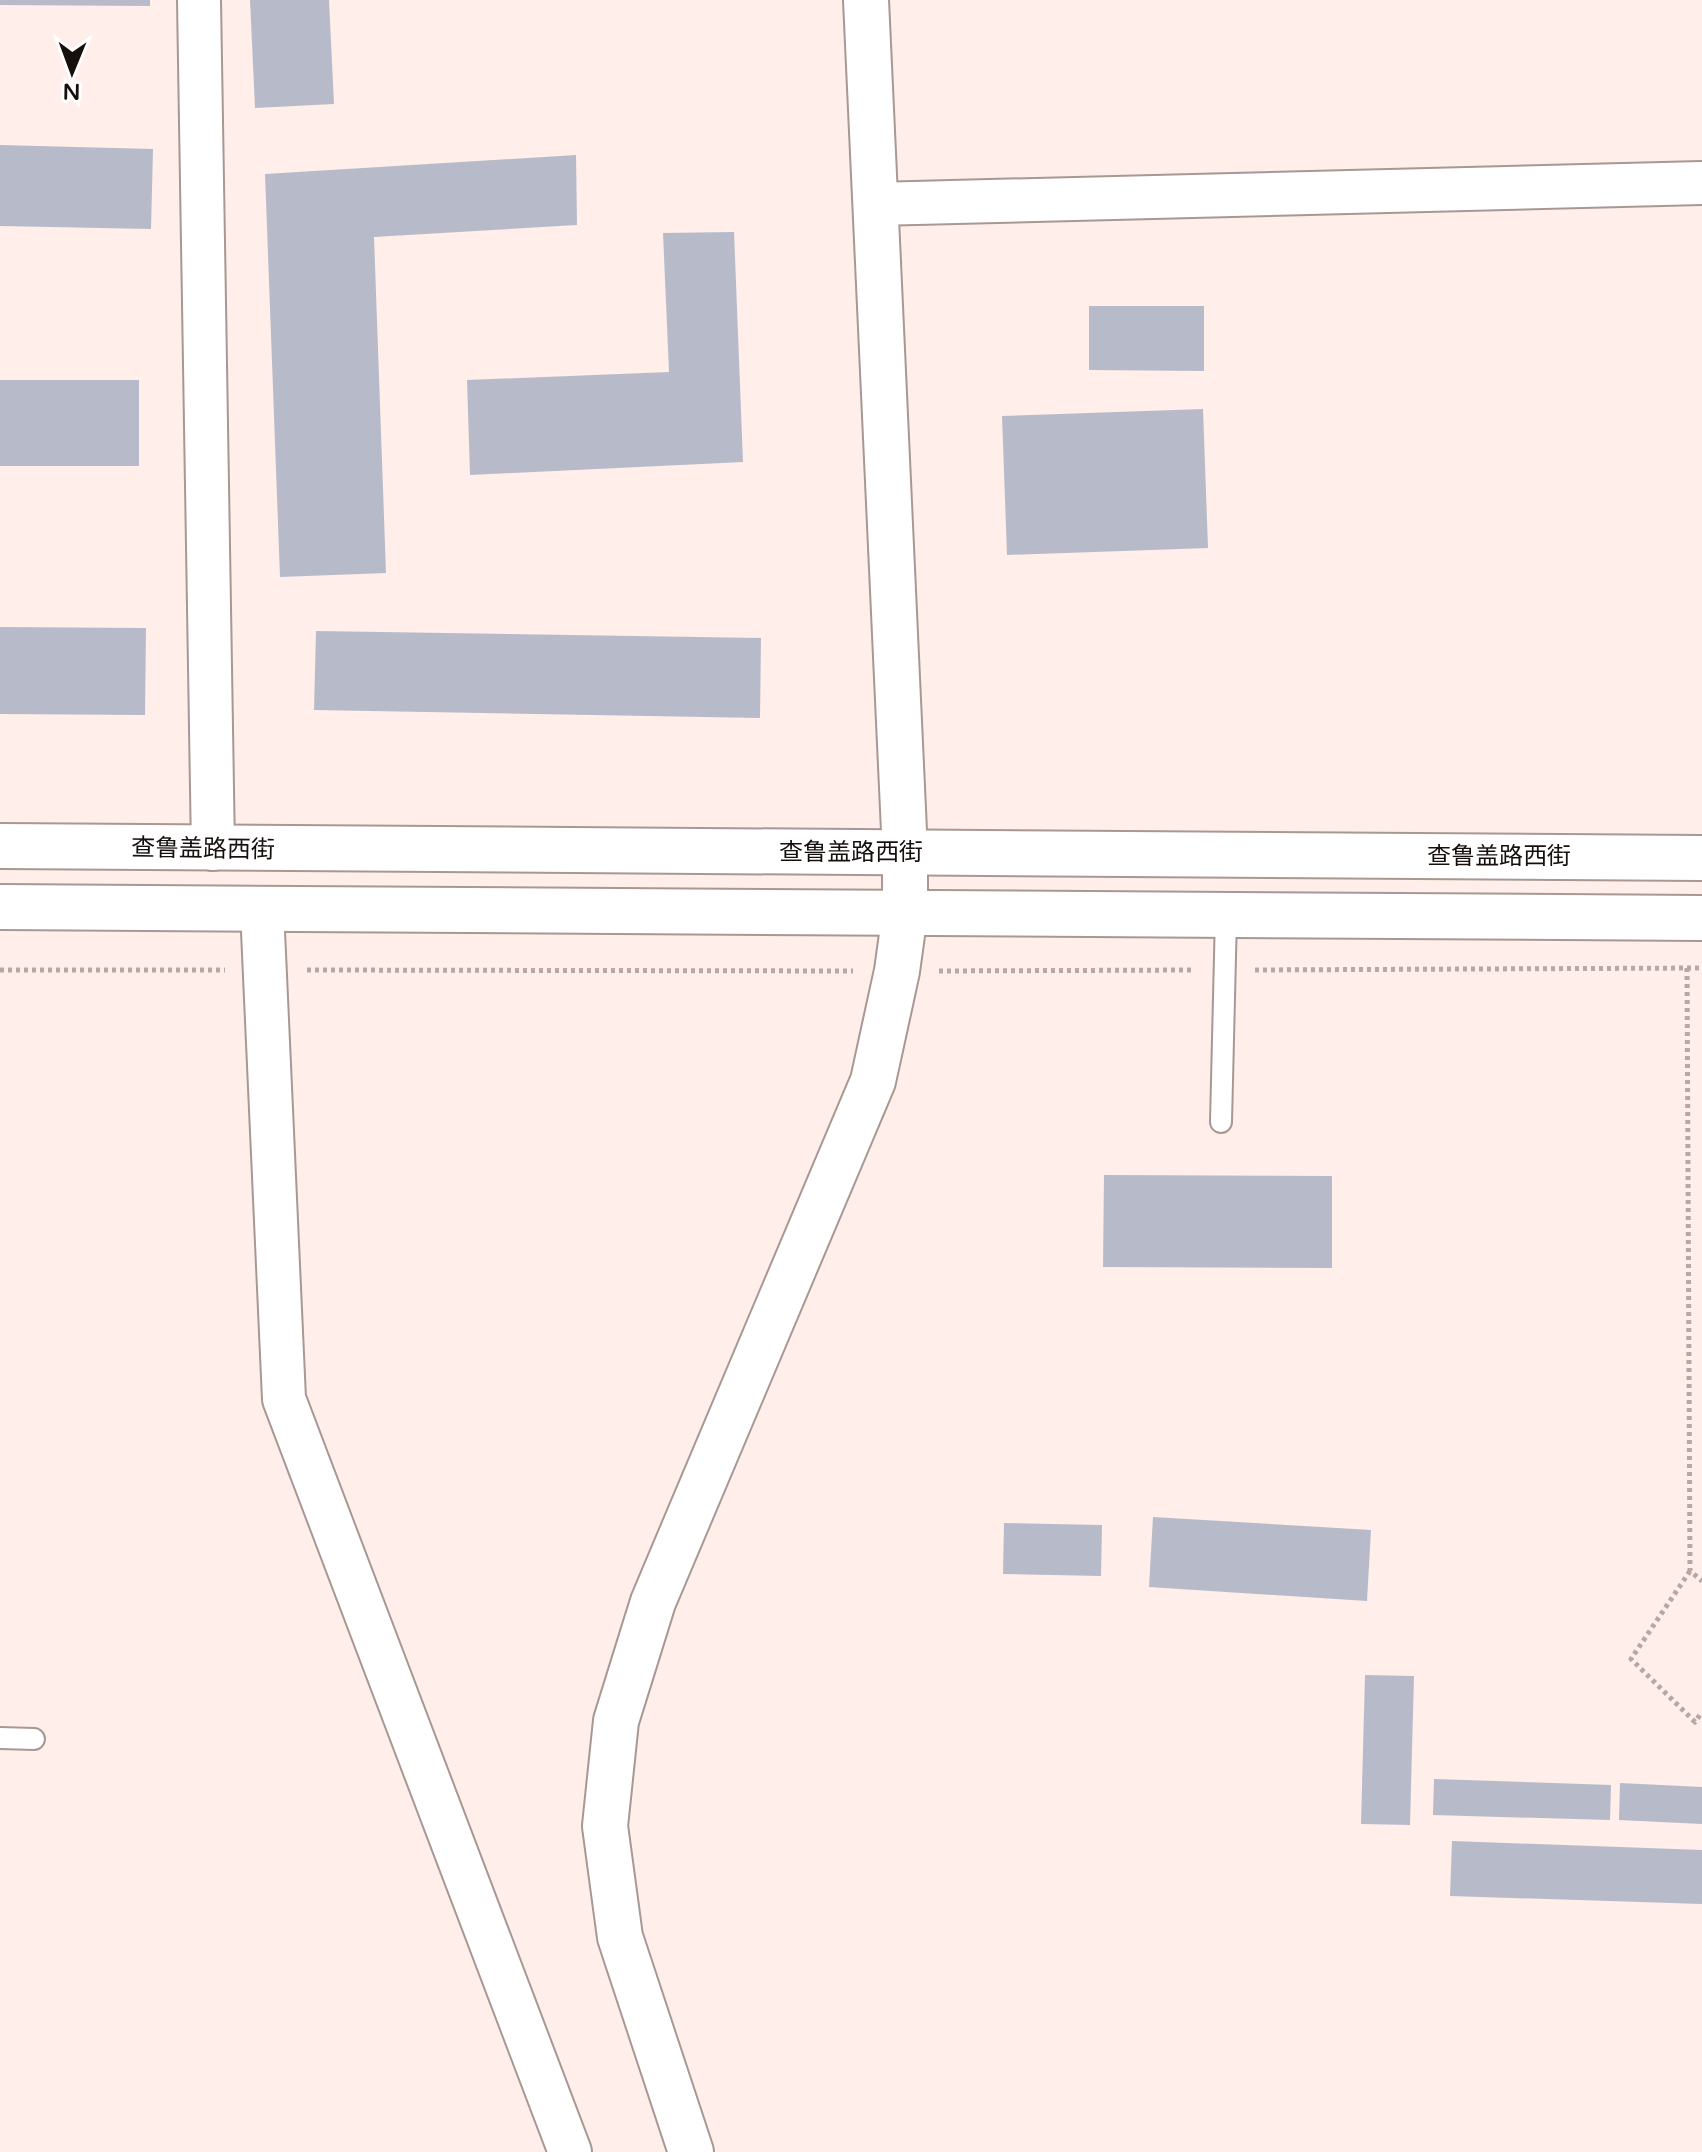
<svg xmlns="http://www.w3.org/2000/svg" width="1702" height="2152" viewBox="0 0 1702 2152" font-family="'Varela Round','Noto Sans SC',sans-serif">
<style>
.building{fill:#b7bbc9}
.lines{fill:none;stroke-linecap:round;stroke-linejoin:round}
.lane-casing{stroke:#a79893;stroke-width:24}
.street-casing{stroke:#a79893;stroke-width:46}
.secondary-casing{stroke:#a79893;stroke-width:48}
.path{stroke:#b6a8a4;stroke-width:5;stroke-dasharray:4 4;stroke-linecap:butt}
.lane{stroke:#fff;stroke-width:20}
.street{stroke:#fff;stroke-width:42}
.secondary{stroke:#fff;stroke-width:44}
.labels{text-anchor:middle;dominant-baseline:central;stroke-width:8;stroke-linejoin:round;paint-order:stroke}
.street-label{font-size:24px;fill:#150f0e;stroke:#fff}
</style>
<rect width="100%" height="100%" fill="#ffeee9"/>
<g class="building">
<polygon points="0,0 150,0 150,6 0,5"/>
<polygon points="250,0 329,0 334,104 255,108"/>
<polygon points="0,145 153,149 151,229 0,226"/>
<polygon points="576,155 577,225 374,237 386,573 280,577 265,174"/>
<polygon points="734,232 743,462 470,475 467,380 669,372 663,233"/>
<polygon points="1089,306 1204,306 1204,371 1089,370"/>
<rect x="0" y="380" width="139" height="86"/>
<polygon points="1203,409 1208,548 1007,555 1002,416"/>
<polygon points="0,627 146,628 145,715 0,714"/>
<polygon points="316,631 761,638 760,718 314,710"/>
<polygon points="1104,1175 1332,1176 1332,1268 1103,1267"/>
<polygon points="1153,1517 1371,1530 1367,1601 1149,1587"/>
<polygon points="1004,1523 1102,1525 1101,1576 1003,1574"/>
<polygon points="1365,1675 1414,1676 1410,1825 1361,1824"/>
<polygon points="1434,1779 1611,1785 1610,1820 1433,1815"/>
<polygon points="1620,1783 1702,1787 1702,1824 1619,1820"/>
<polygon points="1452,1841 1702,1850 1702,1904 1450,1896"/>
</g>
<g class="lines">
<defs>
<g id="lane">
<polyline points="1221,1122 1226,915"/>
<polyline points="0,1738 34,1739"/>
</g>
<g id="street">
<polyline points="199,0 213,849"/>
<polyline points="875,204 1702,183"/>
<polyline points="262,909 284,1399 570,2152"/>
</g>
<g id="secondary">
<polyline points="0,846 1702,858"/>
<polyline points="0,907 1702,918"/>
<polyline points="691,2152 620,1937 605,1826 616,1721 653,1602 873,1081 897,971 905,913 905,853 866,0"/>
</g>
</defs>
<use href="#lane" class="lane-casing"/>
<use href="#street" class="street-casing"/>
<use href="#secondary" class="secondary-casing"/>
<g class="path">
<polyline points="1687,968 1690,1571 1702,1581"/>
<polyline points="0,970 225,970"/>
<polyline points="307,970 853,971"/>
<polyline points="1255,970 1702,968"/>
<polyline points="939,971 1193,970"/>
<polyline points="1690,1571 1631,1659 1695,1722 1702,1712"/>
</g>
<use href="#lane" class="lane"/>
<use href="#street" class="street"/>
<use href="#secondary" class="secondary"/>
</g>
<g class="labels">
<g class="street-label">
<text transform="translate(203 849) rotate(1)">查鲁盖路西街</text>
<text x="851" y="852">查鲁盖路西街</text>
<text x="1499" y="856">查鲁盖路西街</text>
</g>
</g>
<g transform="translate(72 72) rotate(181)" stroke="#ffffff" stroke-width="6" paint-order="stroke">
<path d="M0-6L14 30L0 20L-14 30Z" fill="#150f0e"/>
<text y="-12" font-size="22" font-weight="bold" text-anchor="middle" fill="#150f0e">N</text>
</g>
</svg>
